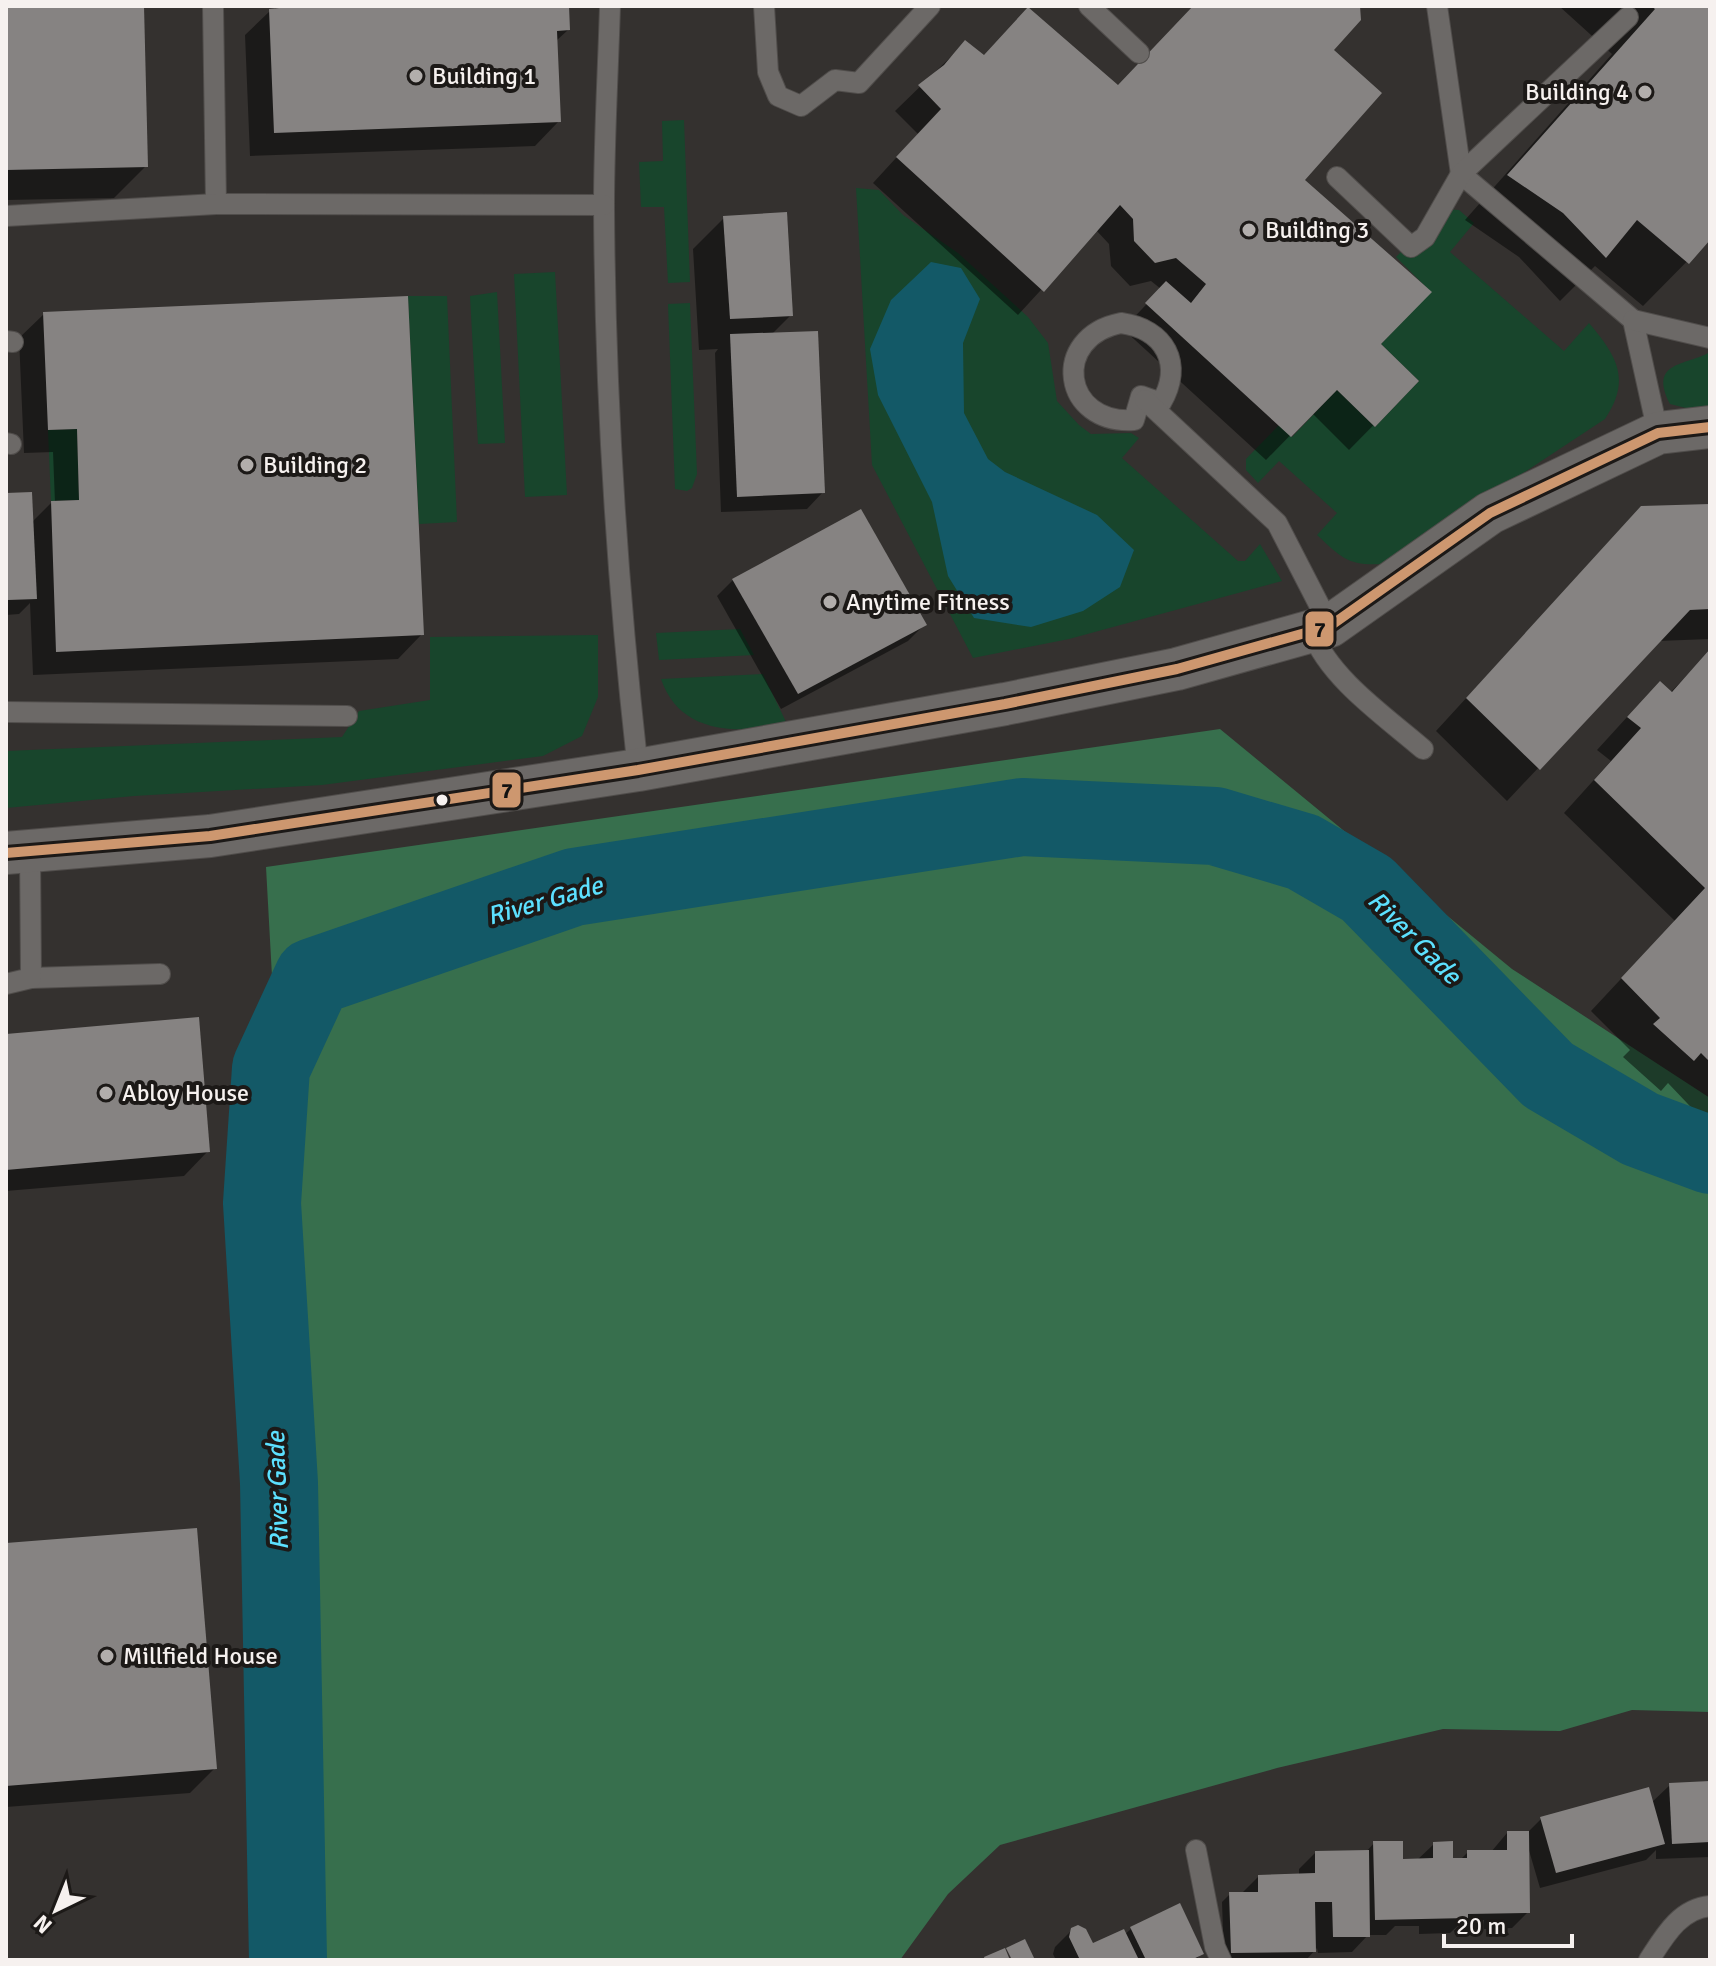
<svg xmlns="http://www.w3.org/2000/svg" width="1716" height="1966" viewBox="0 0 1716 1966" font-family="Signika,sans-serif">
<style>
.green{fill:#18452c}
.forest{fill:#376f4d}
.water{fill:#135967}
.shadow{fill:#0007}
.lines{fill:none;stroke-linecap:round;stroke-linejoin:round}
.river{stroke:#135967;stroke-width:78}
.building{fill:#868382}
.lane-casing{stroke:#504d4b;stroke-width:22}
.street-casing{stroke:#504d4b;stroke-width:44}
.lane{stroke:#6c6967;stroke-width:20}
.street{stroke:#6c6967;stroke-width:42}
.bus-1-casing{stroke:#1c1917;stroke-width:16}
.bus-1{stroke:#cd976f;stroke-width:10}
.poi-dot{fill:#b2aeac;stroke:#1c1917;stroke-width:3}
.bus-dot{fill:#f6f1ef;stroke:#1c1917;stroke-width:3}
.labels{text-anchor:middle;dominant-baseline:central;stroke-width:8;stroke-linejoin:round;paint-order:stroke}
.poi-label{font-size:24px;fill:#f6f1ef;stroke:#1c1917;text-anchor:start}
.water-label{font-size:26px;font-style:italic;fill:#5ce0fe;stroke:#1c1917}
.line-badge{stroke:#1c1917;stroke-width:3}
.pale-badge-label{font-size:22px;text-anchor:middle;font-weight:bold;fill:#111}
</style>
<rect width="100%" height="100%" fill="#34312f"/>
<g class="green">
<polygon points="684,120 690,282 668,283 664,207 641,207 639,162 663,161 662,121"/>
<polygon points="856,188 879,190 903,215 958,253 1028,317 1048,343 1057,401 1079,425 1091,434 1131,433 1139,438 1122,458 1238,561 1245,561 1260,544 1282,581 1069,639 973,658 872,465"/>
<path d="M1443,209L1459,210L1474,223L1450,252L1564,351L1589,323C1616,355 1632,379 1605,419L1385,564C1348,566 1343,559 1317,535L1337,513L1279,461L1258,483L1246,470V459L1279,425L1292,437L1337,390L1375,427L1419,381L1381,344L1431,292L1396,257Z"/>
<polygon points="555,272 567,495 525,497 514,274"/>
<polygon points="497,292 505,443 478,444 470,296"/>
<polygon points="408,296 447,296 457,522 419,524"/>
<polygon points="690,303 697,474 692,488 687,491 675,489 668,304"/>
<path d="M1710,352V407L1690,409L1670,404C1648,361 1686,366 1710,352Z"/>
<polygon points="77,429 79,500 51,501 48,430"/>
<polygon points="740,629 754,655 659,660 656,633"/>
<polygon points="598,635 598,697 582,736 543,756 322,785 134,796 6,808 6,751 342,737 359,711 430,700 430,637"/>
<path d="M763,674L787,724C738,734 680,735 661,679Z"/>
</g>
<polygon class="forest" points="1220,729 1512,969 1710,1098 1710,1712 1632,1710 1560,1731 1443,1729 1277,1768 1000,1845 948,1894 900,1960 326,1960 266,867"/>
<polygon class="water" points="931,262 961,268 980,299 963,343 964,413 988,459 1005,472 1097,515 1134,550 1120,587 1083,611 1031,627 974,618 948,576 932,502 878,395 870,349 891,300"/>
<g class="shadow">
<polygon points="6,6 142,6 146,166 114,198 6,200"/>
<polygon points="275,6 567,6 568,30 556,41 559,121 535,146 250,156 245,35 270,11 275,11"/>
<polygon points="1194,6 1358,6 1331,50 1303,180 1378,344 1417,381 1349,450 1312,413 1266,460 1123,329 1161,289 1151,281 1130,286 1111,266 1109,244 1096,230 1018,315 873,183 918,134 895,111 965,43 983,57 1117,87"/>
<polygon points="1559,6 1710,6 1710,238 1643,306 1595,266 1560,301 1519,257 1465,220 1612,54"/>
<polygon points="724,218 791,315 771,335 823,492 807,509 721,512 715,353 718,349 699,350 693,249"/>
<polygon points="44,314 422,634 398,659 33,675 30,603 19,614 6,615 6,495 30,494 31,523 51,503 55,503 53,452 24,453 19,338"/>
<polygon points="1710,506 1710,639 1658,641 1507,801 1436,731 1610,541"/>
<polygon points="733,580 924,625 908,641 781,709 717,596"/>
<polygon points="1710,651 1710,1119 1706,1123 1668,1083 1661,1091 1623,1057 1630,1050 1591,1011 1675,921 1564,813 1611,761 1597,750 1628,716 1670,693"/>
<polygon points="6,1036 208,1151 184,1176 6,1191"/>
<polygon points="6,1545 215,1768 190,1793 6,1807"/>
<polygon points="1710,1783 1710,1857 1656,1859 1656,1850 1646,1860 1540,1888 1528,1847 1528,1912 1512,1928 1484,1929 1484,1920 1463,1921 1450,1933 1419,1934 1419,1926 1395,1926 1386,1935 1368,1935 1352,1952 1318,1953 1317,1948 1306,1960 1224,1960 1222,1902 1230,1894 1241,1894 1258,1877 1299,1876 1299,1869 1315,1853 1366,1852 1374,1843 1402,1861 1416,1861 1434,1844 1451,1860 1460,1860 1468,1852 1491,1852 1507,1833 1527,1833 1541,1819 1651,1803 1670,1785"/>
<polygon points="1131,1929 1202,1953 1195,1960 1056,1960 1053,1954 1055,1947 1072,1930 1092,1946 1124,1935"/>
</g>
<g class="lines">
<polyline class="river" points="288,1960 279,1483 262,1203 271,1068 313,977 574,887 1022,817 1215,826 1303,852 1367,889 1548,1075 1640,1129 1710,1155"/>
</g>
<g class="building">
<polygon points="6,6 144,6 148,167 6,170"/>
<polygon points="299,6 569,6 570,30 557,31 561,122 274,133 269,9"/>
<polygon points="1193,6 1360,6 1361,20 1334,50 1382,93 1305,180 1432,292 1381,344 1419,381 1375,427 1337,390 1291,437 1145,303 1166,281 1191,303 1206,284 1176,258 1155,263 1134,241 1133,219 1120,205 1044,292 896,157 941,109 918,85 944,65 965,40 984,55 1028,7 1118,85"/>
<polygon points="1651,6 1710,6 1710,240 1689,264 1637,220 1606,258 1563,213 1507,175 1655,9"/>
<polygon points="787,212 793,316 730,319 723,216"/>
<polygon points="408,296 424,635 56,652 51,501 79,500 77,429 48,430 43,312"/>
<polygon points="818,331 825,493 737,497 730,334"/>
<polygon points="32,492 37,599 8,600 6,493"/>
<polygon points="1710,504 1710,609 1690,610 1540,770 1466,698 1641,506"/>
<polygon points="861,509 927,625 798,694 732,579"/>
<polygon points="1710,649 1710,1062 1701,1053 1694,1061 1653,1024 1660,1018 1621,978 1705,888 1594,780 1641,728 1627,717 1660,681 1672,692"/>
<polygon points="199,1017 210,1152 6,1170 6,1034"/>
<polygon points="197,1528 217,1769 6,1786 6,1543"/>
<polygon points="1710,1781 1710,1842 1672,1844 1669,1783"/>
<polygon points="1649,1787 1665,1844 1556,1873 1540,1817"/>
<polygon points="1507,1831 1529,1831 1530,1913 1468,1914 1468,1918 1375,1920 1373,1841 1403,1841 1403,1859 1433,1858 1433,1842 1453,1841 1453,1858 1467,1858 1467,1850 1507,1850"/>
<polygon points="1369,1850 1370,1937 1333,1937 1332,1902 1315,1902 1316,1952 1231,1953 1229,1892 1258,1892 1258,1875 1315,1873 1315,1851"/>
<polygon points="1180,1903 1204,1954 1191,1960 1146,1960 1130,1927"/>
<polygon points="1078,1925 1086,1929 1093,1943 1124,1929 1139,1960 1080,1960 1069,1937 1071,1928"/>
<polygon points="1025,1939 1035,1960 1012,1960 1006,1948"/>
<polygon points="1005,1948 1010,1960 985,1960 984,1957"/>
</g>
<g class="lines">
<defs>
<g id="lane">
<polyline points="213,6 216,204"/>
<path d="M610,6C608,73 604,140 604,206C605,395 617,583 638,770"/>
<polyline points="764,6 768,72 778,96 801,106 835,80 859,83 930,6"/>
<polyline points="1089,6 1139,53"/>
<polyline points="1437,6 1461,174 1633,320 1658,433"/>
<polyline points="1337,177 1411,247 1425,237 1461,174 1628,17"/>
<polyline points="6,216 216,204 604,205"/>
<polyline points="1633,320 1710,338"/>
<path d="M1121,323C1165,329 1184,364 1161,403L1141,396L1134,420C1062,425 1050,337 1121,323Z"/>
<polyline points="6,341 13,342"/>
<polyline points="1145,400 1277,523 1330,626"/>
<polyline points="6,443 11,444"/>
<path d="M1312,632C1329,678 1386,717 1423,749"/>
<polyline points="6,712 347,716"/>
<polyline points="31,978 160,974"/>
<polyline points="6,984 31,978 30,851"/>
<polyline points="1196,1850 1215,1947 1221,1960"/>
<path d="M1649,1960C1664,1937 1679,1909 1710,1906"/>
</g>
<polyline id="street" points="6,853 210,836 638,770 1005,704 1177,669 1330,626 1490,513 1658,433 1710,427"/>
</defs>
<use href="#lane" class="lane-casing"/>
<use href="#street" class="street-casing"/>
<use href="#lane" class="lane"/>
<use href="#street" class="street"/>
<defs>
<polyline id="bus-1" points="6,853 210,836 638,770 1005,704 1177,669 1330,626 1490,513 1658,433 1710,427"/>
</defs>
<use href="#bus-1" class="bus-1-casing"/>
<use href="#bus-1" class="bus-1"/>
</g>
<g class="poi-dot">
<circle cx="416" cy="76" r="8"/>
<circle cx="1645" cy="92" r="8"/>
<circle cx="1249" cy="230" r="8"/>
<circle cx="247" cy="465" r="8"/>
<circle cx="830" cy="602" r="8"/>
<circle cx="106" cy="1093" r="8"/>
<circle cx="107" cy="1656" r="8"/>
</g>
<circle class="bus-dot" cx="442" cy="800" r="7"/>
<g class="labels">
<g class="poi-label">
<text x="432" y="76">Building 1</text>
<text x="1629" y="92" text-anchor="end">Building 4</text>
<text x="1265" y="230">Building 3</text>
<text x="263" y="465">Building 2</text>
<text x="846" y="602">Anytime Fitness</text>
<text x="122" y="1093">Abloy House</text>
<text x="123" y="1656">Millfield House</text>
</g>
<g class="water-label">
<text transform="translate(545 901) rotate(-16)">River Gade</text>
<text transform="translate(1414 938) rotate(45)">River Gade</text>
<text transform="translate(278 1491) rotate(-92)">River Gade</text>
</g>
</g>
<g class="line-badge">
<rect x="1304" y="610" width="31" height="38" rx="8" fill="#cd976f"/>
<rect x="491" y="771" width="31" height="38" rx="8" fill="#cd976f"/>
</g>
<g class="pale-badge-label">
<text x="1320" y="637">7</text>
<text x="507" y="798">7</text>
</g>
<rect width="1716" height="1966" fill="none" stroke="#f6f1ef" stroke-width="16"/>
<g transform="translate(56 1910) rotate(223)" stroke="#1c1917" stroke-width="6" paint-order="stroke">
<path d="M0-6L14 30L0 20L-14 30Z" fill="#f6f1ef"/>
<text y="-12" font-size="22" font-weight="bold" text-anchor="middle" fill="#f6f1ef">N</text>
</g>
<path d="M1444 1934v12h128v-12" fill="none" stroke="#f6f1ef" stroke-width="4"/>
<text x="1456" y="1934" font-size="24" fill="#f6f1ef" stroke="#1c1917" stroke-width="6" paint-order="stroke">20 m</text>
</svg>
